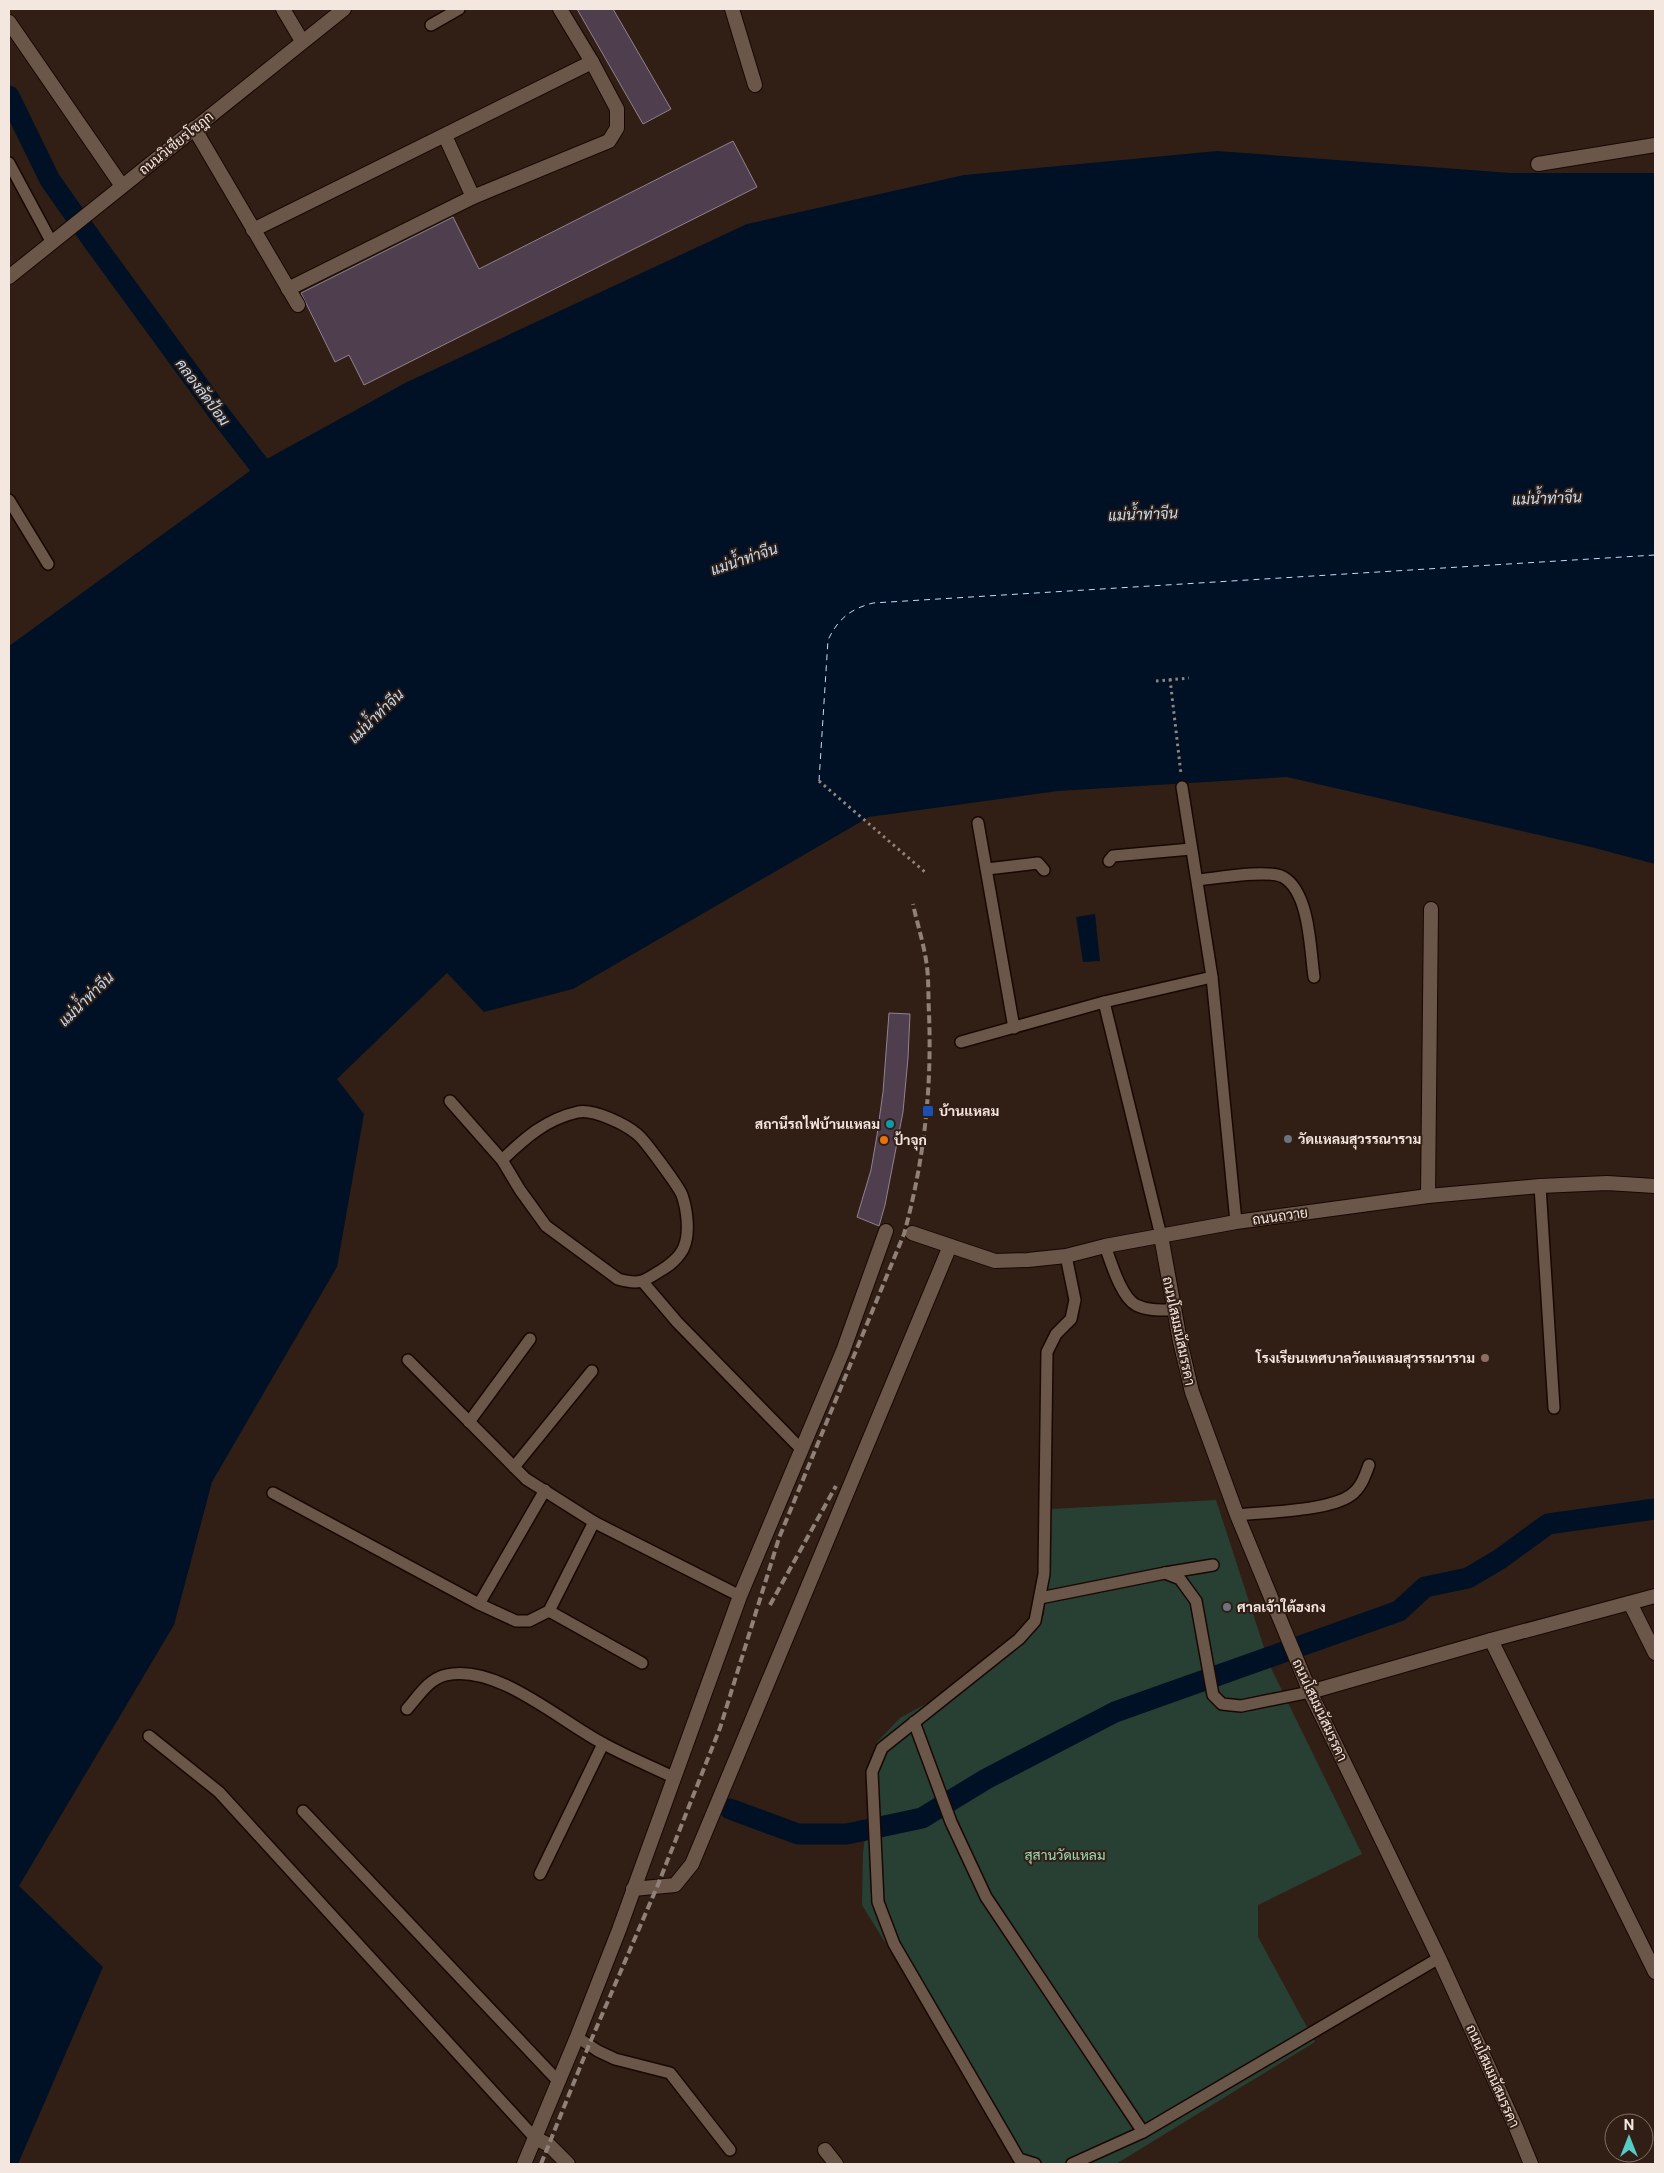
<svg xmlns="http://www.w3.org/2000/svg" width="1664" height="2173" viewBox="0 0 1664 2173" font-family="'Public Sans',Sarabun,sans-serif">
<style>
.green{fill:#274033}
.water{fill:#001125}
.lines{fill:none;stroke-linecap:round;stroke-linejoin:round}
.canal{stroke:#001125;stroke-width:21}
.ferry{stroke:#c1def9;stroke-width:1;stroke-dasharray:6 5;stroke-linecap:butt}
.building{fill:#4f3e4d;stroke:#938091}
.service-casing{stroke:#180802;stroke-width:14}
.minor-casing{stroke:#180802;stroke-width:16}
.path{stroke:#94847c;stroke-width:3;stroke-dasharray:2.5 4;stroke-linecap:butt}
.service{stroke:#6b564a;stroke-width:11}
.minor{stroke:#6b564a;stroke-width:14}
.rail{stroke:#908178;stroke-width:4;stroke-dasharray:8 4;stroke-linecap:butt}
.transit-dot{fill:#1a4fb4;stroke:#311f15;stroke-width:2}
.culture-dot{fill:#0f9aa8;stroke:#311f15;stroke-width:2}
.worship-dot{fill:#6b7280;stroke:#311f15;stroke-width:2}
.food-dot{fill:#e8710a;stroke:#311f15;stroke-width:2}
.education-dot{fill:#8d6e63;stroke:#311f15;stroke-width:2}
.labels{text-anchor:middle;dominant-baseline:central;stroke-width:4;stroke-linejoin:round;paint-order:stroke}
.street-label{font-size:14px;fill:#f4e7e0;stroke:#311f15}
.poi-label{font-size:14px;font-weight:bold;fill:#f4e7e0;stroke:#311f15;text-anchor:start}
.park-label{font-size:14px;fill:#9edebd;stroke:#311f15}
.water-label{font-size:15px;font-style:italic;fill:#c1def9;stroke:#311f15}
</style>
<rect width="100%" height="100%" fill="#311f15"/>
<polygon class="green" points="1216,1500 1270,1666 1362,1854 1258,1905 1258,1937 1315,2042 1116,2164 1022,2164 862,1905 863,1853 877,1742 900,1718 993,1667 1044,1615 1052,1509"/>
<g class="water">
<polygon points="1217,151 1511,173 1655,173 1655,864 1587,846 1287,777 1058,791 869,817 573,989 484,1012 447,973 337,1079 364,1114 337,1267 212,1482 174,1625 19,1886 103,1967 18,2164 9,2164 9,646 265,460 405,383 747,224 964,175"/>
<polygon points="1095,914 1100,961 1083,962 1076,917"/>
</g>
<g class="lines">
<g class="canal">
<polyline points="9,96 50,180 93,241 218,412 276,487"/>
<polyline points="730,1809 798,1834 847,1834 922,1818 986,1779 1115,1712 1399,1611 1425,1587 1468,1578 1500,1559 1548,1524 1655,1509"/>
</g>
<path class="ferry" d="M819,781L828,640C838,619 850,609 873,603L1655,555"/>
</g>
<g class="building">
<polygon points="577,9 613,9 671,109 643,124"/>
<polygon points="733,141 757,187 364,385 349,355 335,362 301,293 453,217 479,269"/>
<polygon points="889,1013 910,1014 908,1058 903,1112 885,1205 879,1226 857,1217 871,1170 877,1135 883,1092"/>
</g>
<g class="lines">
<defs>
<g id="service">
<polyline points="431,25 459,9"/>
<polyline points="9,163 52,243"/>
<polyline points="9,500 48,564"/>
<polyline points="978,823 1014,1028"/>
<polyline points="1109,861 1113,856 1191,849"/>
<polyline points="987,869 1038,863 1044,870"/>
<path d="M1198,880C1217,878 1268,869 1283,877C1310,892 1310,950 1314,977"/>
<polyline points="1212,977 1236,1222"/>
<polyline points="1104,1002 1161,1236"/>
<polyline points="961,1042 1104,1002 1212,977 1182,787"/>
<path d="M450,1101L502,1160L520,1190L546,1226L618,1279C639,1285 643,1282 660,1271C669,1266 680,1257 684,1247C690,1233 687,1209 682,1195C679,1187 644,1139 637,1134C625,1124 594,1109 578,1112C546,1119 525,1138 502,1160"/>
<polyline points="1540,1186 1554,1408"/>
<path d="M1105,1246C1111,1262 1121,1297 1136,1305C1148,1311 1162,1310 1175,1310"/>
<polyline points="643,1282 677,1322 800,1448"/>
<polyline points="408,1360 526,1479 594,1522 740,1596"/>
<polyline points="469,1422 530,1339"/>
<polyline points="514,1467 592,1371"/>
<polyline points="273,1493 479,1604 545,1490"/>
<path d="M1237,1515C1266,1512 1329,1511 1351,1495C1361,1488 1365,1476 1369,1465"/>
<polyline points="1165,1573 1213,1565"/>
<polyline points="1040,1598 1165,1573 1180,1579 1196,1601 1213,1695 1222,1704 1241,1706 1310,1692"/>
<polyline points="479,1604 516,1621 529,1621 549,1611 594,1522"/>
<polyline points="549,1611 642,1663"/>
<path d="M407,1709C418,1697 428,1679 446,1675C497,1663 561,1722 604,1744C626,1756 650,1766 673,1777"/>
<polyline points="914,1722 951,1822 986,1897 1143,2132"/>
<polyline points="149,1736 219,1792 535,2138"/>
<polyline points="303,1811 558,2081"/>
<polyline points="540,1874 603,1744"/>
<polyline points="577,2037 598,2051 615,2059 670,2073 730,2150"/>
<polyline points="1035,2164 1019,2159 894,1944 878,1902 872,1772 882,1748 1019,1639 1035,1621 1044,1574 1047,1352 1056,1334 1071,1319 1075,1300 1066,1256"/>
<polyline points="1072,2164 1143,2132 1439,1958"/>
</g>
<g id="minor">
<polyline points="283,9 302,41"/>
<polyline points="732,9 755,85"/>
<polyline points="9,22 122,186"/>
<polyline points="194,128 298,305"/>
<polyline points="1538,164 1655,145"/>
<polyline points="473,197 609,141 617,128 617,109 592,62"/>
<polyline points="253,230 592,62 560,9"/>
<polyline points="9,277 344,9"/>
<polyline points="288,289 473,197 445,136"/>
<polyline points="1428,1196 1431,909"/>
<polyline points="912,1233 995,1261 1028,1260 1066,1256 1105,1246 1236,1222 1428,1196 1540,1186 1607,1183 1655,1186"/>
<polyline points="1161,1236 1180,1341 1192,1392 1237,1515 1310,1692 1439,1958 1515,2125 1531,2164"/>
<polyline points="1630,1603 1655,1653"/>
<polyline points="1491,1640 1655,1972"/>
<polyline points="1310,1692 1491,1640 1655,1596"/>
<polyline points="633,1889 675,1885 692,1864 950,1246"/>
<polyline points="535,2138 549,2145 568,2164"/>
<polyline points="825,2150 836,2164"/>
<polyline points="524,2164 577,2037 619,1930 740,1596 843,1351 886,1231"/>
</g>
</defs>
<use href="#service" class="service-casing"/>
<use href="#minor" class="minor-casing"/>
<g class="path">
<polyline points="1170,679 1181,774"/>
<polyline points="1156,681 1189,678"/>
<polyline points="819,781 925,872"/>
</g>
<use href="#service" class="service"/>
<use href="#minor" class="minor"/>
<g class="rail">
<polyline points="770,1605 836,1486"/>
<path d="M541,2164L589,2045L657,1887L720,1728L779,1538L904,1234C924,1161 932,1089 929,1013C928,995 929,977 926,960C923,941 917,923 913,904"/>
</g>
</g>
<rect class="transit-dot" x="922" y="1105" width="12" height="12" rx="2.5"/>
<circle class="culture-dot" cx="890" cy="1124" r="5"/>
<g class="worship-dot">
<circle cx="1288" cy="1139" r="5"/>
<circle cx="1227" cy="1607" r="5"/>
</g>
<circle class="food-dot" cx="884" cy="1140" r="5"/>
<circle class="education-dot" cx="1485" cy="1358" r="5"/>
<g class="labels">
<g class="street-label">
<text transform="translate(176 143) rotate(-39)">ถนนวิเชียรโชฎก</text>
<text transform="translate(1280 1216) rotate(-8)">ถนนถวาย</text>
<text transform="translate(1179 1331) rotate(78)">ถนนโสมมนัสมรรคา</text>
<text transform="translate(1320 1710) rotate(65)">ถนนโสมมนัสมรรคา</text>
<text transform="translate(1493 2076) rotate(66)">ถนนโสมมนัสมรรคา</text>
</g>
<g class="poi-label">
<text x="939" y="1111">บ้านแหลม</text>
<text x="880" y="1124" text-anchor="end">สถานีรถไฟบ้านแหลม</text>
<text x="1298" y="1139">วัดแหลมสุวรรณาราม</text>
<text x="894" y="1140">ป้าจุก</text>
<text x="1475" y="1358" text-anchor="end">โรงเรียนเทศบาลวัดแหลมสุวรรณาราม</text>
<text x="1237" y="1607">ศาลเจ้าใต้ฮงกง</text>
</g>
<g class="park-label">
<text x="1065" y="1855">สุสานวัดแหลม</text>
</g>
<g class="water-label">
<text transform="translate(203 392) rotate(53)">คลองลัดป้อม</text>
<text transform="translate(1547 498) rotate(-2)">แม่น้ำท่าจีน</text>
<text transform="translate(1143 514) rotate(-2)">แม่น้ำท่าจีน</text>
<text transform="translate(744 559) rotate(-19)">แม่น้ำท่าจีน</text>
<text transform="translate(376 716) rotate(-44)">แม่น้ำท่าจีน</text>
<text transform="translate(86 999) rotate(-44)">แม่น้ำท่าจีน</text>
</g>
</g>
<rect width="1664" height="2173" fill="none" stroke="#f4e7e0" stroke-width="20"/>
<g transform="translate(1629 2138)"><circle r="24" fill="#311f15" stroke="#7f6f66"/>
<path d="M0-4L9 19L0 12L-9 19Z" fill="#54cdc7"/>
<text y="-8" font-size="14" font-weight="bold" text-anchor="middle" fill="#f4e7e0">N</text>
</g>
</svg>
